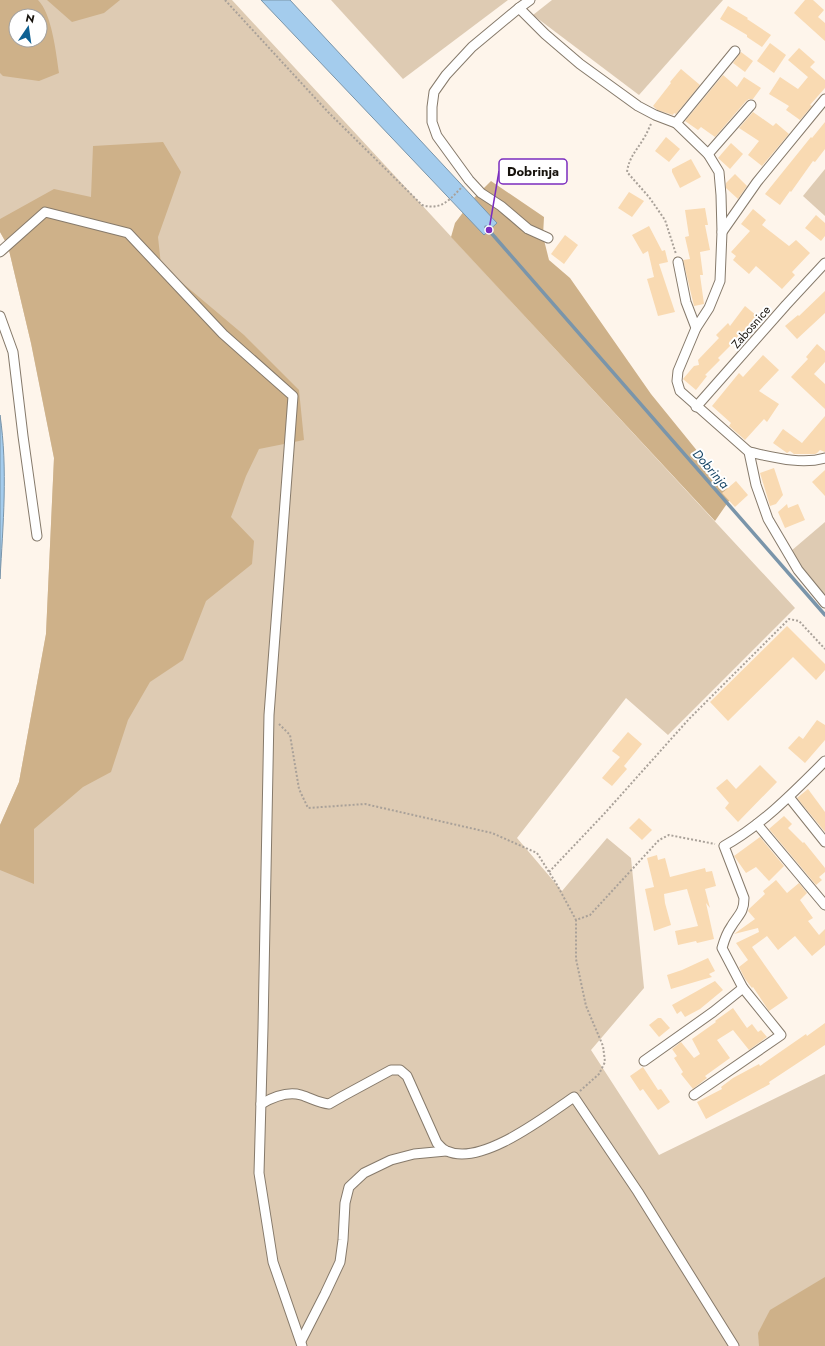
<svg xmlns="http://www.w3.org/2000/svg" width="825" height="1346" viewBox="0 0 825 1346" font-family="Jost,sans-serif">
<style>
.green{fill:#decbb3;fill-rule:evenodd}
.forest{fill:#ceb189;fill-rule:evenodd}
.water{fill:#a4cced;stroke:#7a95aa}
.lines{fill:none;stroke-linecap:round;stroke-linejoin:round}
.stream{stroke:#7a95aa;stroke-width:3.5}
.building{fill:#f9dab2}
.minor-casing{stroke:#867a6b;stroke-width:11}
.path{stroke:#a9a199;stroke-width:2;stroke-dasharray:2 2;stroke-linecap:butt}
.minor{stroke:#fff;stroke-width:9}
.labels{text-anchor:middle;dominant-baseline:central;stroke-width:4;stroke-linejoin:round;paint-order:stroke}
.street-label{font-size:12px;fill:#18140e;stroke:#fff}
.water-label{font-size:13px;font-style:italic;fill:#164565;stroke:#fff}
.leader{fill:none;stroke:#7b2cbf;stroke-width:1.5}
.callout-dot{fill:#7b2cbf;stroke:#fff;stroke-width:1.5}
.callout{fill:#fff;stroke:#7b2cbf;stroke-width:1.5}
.callout-label{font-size:13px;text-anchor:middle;font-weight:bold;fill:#18140e}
</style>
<rect width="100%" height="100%" fill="#fef5eb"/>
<g class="green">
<path d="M0,0H232L795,608L668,735L626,698L517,838L562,891L607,838L631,858L644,988L591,1050L659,1155L825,1074V1346H0V825L19,782L46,634L54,458L31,343L8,246L0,232ZM16,16H40V40H16Z"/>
<polygon points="331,0 508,0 403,79"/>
<polygon points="552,0 723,0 639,95 533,15"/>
<polygon points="825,169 825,216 803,196"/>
<polygon points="825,522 825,599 784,557"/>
</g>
<g class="forest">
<path d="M0,0H38C52,14 56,53 59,73L39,81L3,76L0,73ZM16,16H40V40H16Z"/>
<polygon points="47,0 120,0 104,13 72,22"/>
<polygon points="163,142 181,172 158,237 161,265 244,335 299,390 304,440 259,449 246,476 231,517 254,541 252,564 206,601 183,660 150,682 128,720 111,772 83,787 34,829 34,884 0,870 0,825 19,782 46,634 54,458 31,343 8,246 0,232 0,219 54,189 91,197 93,146"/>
<polygon points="491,181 544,217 543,236 549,260 570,278 651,394 733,495 715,521 451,237 455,223 474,198"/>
<polygon points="825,1277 825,1346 759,1346 758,1333 770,1310"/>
</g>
<g class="water">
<polygon points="261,0 290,0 497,223 484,235"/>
<path d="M0,415C8,469 3,525 0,579Z"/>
</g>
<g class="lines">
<polyline class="stream" points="486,227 825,615"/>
</g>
<g class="building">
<polygon points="805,0 813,0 824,10 818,17 825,23 825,41 794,13"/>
<polygon points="728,6 748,18 747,19 771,35 762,47 747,37 747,35 720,19"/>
<polygon points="770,43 786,55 774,73 757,61"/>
<polygon points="799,48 815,62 810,67 825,80 825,88 810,105 812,106 800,120 786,110 789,106 769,94 780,77 798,89 808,77 788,60"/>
<polygon points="741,52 753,61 745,72 733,63"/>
<polygon points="681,69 700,85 676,114 674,113 673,115 657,110 653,106 671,83 670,82"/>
<polygon points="723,75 737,87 744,77 761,88 753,99 749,99 746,101 715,137 701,127 698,130 685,121"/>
<polygon points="753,112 773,126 776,123 789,134 762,166 748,155 759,141 739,128"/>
<polygon points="825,122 825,149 815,162 813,161 791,192 790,191 780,205 765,194 811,137 812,138"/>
<polygon points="666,137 680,149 669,162 655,151"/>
<polygon points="731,143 743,154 730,169 718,158"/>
<polygon points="691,159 701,177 680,188 672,172 672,169"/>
<polygon points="735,174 747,186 738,199 726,188 726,183"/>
<polygon points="629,192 644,201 632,217 618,208"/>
<polygon points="705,208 708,225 705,225 710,250 700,252 703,275 700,275 704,304 694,306 683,260 690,259 685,237 689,236 685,210"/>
<polygon points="753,209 766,220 762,225 789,246 796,240 810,253 792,272 795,275 782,289 756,266 749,274 733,260 736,256 731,252 750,231 741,224"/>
<polygon points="816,215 825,223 825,236 821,241 805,228"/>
<polygon points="649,226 662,251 665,250 668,262 659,264 675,312 658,316 647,279 654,277 648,251 643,254 632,235"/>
<polygon points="565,235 578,245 564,264 551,254"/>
<polygon points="825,291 825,313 797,339 785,326 798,315 799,316"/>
<polygon points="745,306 757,316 747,329 718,358 720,360 705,375 707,376 696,390 683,379 694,366 699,365 698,360 719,338 716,335 728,323 730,326"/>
<polygon points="817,344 825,351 825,362 814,374 825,384 825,409 791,377 808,359 806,357"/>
<polygon points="763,355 779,370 759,391 779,404 767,422 764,419 745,440 729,426 731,423 712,406 739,373 743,377"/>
<polygon points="825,416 825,452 820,450 817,453 815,454 794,454 790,451 787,453 773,443 783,429 802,443"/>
<polygon points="774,468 783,495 776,504 770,506 760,473"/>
<polygon points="825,470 825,496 812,482"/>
<polygon points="736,481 748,495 735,507 722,493"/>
<polygon points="787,504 788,508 798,504 805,520 785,528 778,512"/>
<polygon points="787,626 825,664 825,670 816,680 793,657 728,721 710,702"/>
<polygon points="817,720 825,725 825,740 805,763 788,748 799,736 803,739"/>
<polygon points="628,732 642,744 624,766 627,769 612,786 602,778 620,757 612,751"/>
<polygon points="760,765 777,782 738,822 725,808 729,803 716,788 727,779 736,789"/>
<polygon points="808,789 825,812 825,832 797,798"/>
<polygon points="784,816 792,824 788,828 803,843 804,842 825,868 825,872 819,877 822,880 816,885 769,829"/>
<polygon points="639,818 652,830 642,840 629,828"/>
<polygon points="760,837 784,866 769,881 756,867 746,873 734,856"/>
<polygon points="657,855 658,860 665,858 670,877 705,868 706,872 712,871 716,886 705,889 710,908 706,903 714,939 697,943 696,941 678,945 675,931 698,926 687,889 664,894 665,903 671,925 654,931 645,889 654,887 647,858"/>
<polygon points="776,880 787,893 799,883 807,893 800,900 813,918 808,921 819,935 825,929 825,945 812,956 795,936 778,950 767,936 752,947 788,998 769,1011 753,987 752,988 745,979 739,967 748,960 736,943 759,932 758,928 734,934 755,919 748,911 749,909 765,894 763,891"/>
<polygon points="708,958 715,971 709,974 712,977 671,989 667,975 682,970"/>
<polygon points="715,981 723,990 700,1009 685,1017 681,1011 677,1014 672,1005"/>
<polygon points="733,1008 747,1028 752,1024 758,1032 761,1030 767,1037 749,1050 733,1030 717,1040 730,1058 705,1076 707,1078 693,1089 681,1074 683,1072 674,1058 677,1056 672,1049 681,1042 694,1058 700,1054 692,1039 716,1022 715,1021"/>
<polygon points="658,1018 661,1018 670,1028 659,1037 649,1025"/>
<polygon points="825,1023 825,1045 769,1082 770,1084 706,1119 697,1102 722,1089 721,1087 733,1078 759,1064 760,1066 806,1034 807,1036"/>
<polygon points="643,1067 658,1090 661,1089 670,1102 658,1110 643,1089 640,1091 630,1076"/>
</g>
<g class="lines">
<defs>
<g id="minor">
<polyline points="519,8 530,0"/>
<polyline points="676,123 735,51"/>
<polyline points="708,154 751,105"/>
<polyline points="722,232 757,182 825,99"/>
<polyline points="548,238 528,229 501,206 481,193 469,180 437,136 432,122 432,107 434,92 446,75 472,47 519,8 545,34 580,64 638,106 655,115 676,123 708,154 719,172 721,195 722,232 720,281 709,308 696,328 678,371 677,381 680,391 749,452 756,485 768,519 798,570 825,603"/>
<polyline points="0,252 45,212 128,233 223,334 293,396 269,715 263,1028 259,1173 273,1262 302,1346"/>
<polyline points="678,262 686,302 696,328"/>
<polyline points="0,316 13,352 23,436 37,536"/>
<polyline points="696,407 786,305 825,263"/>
<path d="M749,452C773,457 801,465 825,458"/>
<polyline points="789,797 825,842"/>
<polyline points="757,824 825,905"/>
<polyline points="644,1061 713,1012 743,988"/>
<path d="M694,1095L781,1035L743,988L722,948C724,941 726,934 731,927C738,915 744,913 744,898L724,846C762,825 794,792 825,761"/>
<path d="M261,1104C273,1097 287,1091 301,1095C311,1098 319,1103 329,1104L343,1096L391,1070H400L407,1076L437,1143C440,1146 443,1150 447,1151C481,1167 546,1116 574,1097L638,1192L734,1346"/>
<polyline points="301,1341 325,1294 340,1262 343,1240 345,1203 349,1187 364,1173 391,1160 414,1154 446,1151"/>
</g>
</defs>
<use href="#minor" class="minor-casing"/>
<g class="path">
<path d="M225,0L328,112L422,205C442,211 450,199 463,186"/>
<path d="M651,124C649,128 647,133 644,138C637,150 629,157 627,172L649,197L665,220L676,254"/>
<polyline points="279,724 290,735 299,789 308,808 365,804 492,833 537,853 556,883 576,920"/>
<polyline points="549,872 604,814 689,719 789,619 799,621 825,649"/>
<polyline points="580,1091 599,1074 605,1062 603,1046 586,1006 576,959 576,920 590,915 659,840 669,835 715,844"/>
</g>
<use href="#minor" class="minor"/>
</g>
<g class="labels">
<g class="street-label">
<text transform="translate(751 327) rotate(-49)">Zabosnice</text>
</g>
<g class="water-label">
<text transform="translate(711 469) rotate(49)">Dobrinja</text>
</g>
</g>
<path class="leader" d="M489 230L499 171"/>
<circle class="callout-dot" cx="489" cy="230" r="4"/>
<rect class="callout" x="499" y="159" width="68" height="25" rx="4"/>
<g class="callout-label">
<text x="533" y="176">Dobrinja</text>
</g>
<g transform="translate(28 28) rotate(13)"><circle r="19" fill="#ffffff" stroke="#a3a19f"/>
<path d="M0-3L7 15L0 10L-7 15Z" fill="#0f6193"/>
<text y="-6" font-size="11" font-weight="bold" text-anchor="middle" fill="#18140e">N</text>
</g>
</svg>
